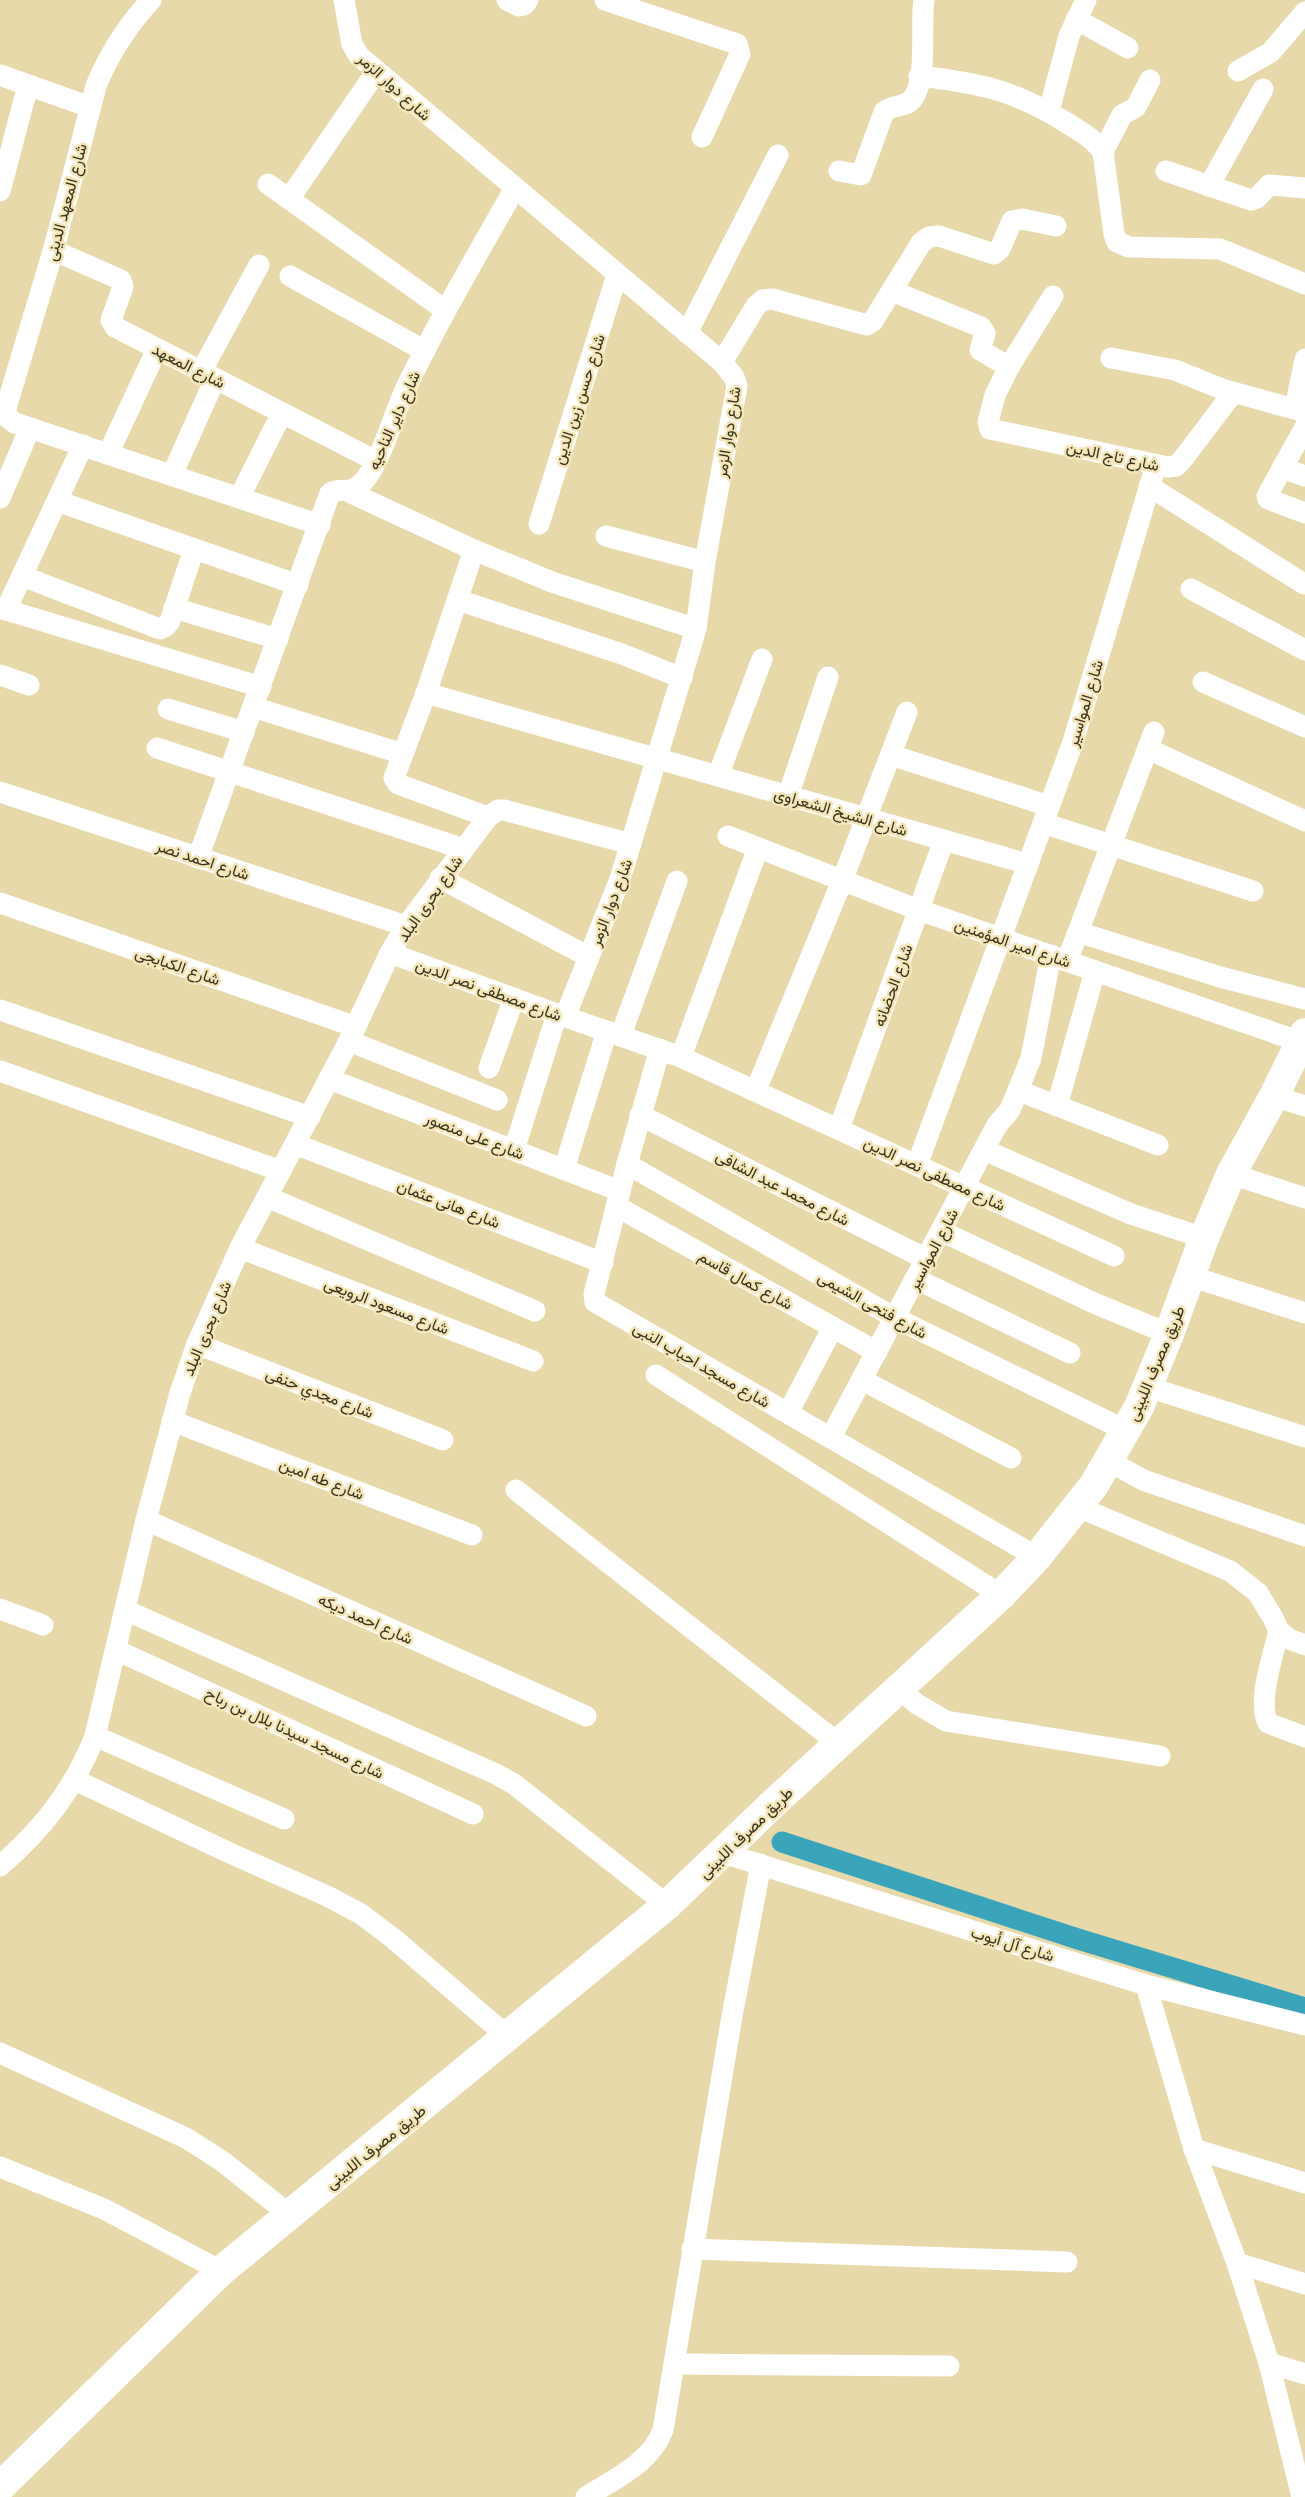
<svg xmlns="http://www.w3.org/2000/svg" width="1305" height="2497" viewBox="0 0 1305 2497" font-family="'Playfair Display',Vazirmatn,serif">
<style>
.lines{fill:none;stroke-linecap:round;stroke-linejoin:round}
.canal{stroke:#3aa4ba;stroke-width:21}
.street{stroke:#fff;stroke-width:21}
.secondary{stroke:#fff;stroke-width:30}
.labels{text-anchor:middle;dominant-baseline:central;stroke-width:5;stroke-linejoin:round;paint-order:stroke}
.street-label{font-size:16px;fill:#37311f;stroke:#f4e6b7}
</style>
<rect width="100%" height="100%" fill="#e7d9aa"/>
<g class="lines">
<polyline class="canal" points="782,1842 1078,1939 1305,2008"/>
<g class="street">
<path d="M151,0C127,26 109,54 96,86L54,248L6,408L7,417L15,423L320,525"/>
<polyline points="344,0 352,44 359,56 722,362 734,377 737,386 705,562 696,629 620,879 565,1017"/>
<polyline points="507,0 519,6 524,5 528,0"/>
<polyline points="605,0 737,44 740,54 702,137"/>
<polyline points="1076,19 1128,48"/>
<polyline points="1238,71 1271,52 1305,12"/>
<polyline points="0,75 90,107"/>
<path d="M919,76C980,83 1014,90 1067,123C1080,131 1094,139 1103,152L1114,234L1117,242L1129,247L1220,249L1305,284"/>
<polyline points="1049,111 1069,36 1086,0"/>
<polyline points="1103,152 1122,115 1136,107 1150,80"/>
<path d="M839,171L861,175L884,112C893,103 906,109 913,98C928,78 920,26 924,0"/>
<polyline points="1166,171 1251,200 1257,198 1269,185 1305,188"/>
<polyline points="268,184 445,310"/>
<polyline points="1209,186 1263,89"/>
<polyline points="0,191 28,85"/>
<polyline points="289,199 376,72"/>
<polyline points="54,248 64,255 121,280 123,287 111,320 115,327 376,461"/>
<polyline points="290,276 425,351"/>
<polyline points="892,291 981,327 985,333 980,350 1009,367"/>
<polyline points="1053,296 1009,367 995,395 988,422 990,429 1168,467 1176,466 1182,460 1233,393"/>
<polyline points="687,333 778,155"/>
<polyline points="1111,358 1175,370 1222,389 1305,412"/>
<polyline points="722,362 756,306 763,300 772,299 867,325 873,321 921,243 929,237 939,236 994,254 1000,249 1012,221 1022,219 1056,226"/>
<polyline points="201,372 259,265"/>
<polyline points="1295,409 1305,359"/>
<polyline points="1305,427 1267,496 1268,499 1305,513"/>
<polyline points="108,454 157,349"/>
<polyline points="1282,468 1305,476"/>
<polyline points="172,475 215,379"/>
<polyline points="1149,486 1304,584"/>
<polyline points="349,492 474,550 552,582 696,629"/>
<polyline points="0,498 30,428"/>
<polyline points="239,498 282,413"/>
<polyline points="57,501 298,585"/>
<polyline points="539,524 617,275"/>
<polyline points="606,536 705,562"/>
<polyline points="474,550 426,693 394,778 398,784 488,817"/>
<polyline points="22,576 160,629 166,626 170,621 194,549"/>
<polyline points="1191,589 1305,650"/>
<polyline points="458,600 622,654 682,678"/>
<polyline points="0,608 261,687"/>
<polyline points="174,608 278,639"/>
<polyline points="6,610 83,445"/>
<polyline points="0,675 29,685"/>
<polyline points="1203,682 1305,727"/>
<polyline points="426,693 1028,864"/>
<polyline points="253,707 403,754"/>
<polyline points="168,709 244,732"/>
<polyline points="157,748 464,849"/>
<polyline points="1148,749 1305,821"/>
<polyline points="891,755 1049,806"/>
<polyline points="718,776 762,659"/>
<polyline points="0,792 406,926"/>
<polyline points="788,796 828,677"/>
<polyline points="1043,823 1253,891"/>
<polyline points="728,836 919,910 1301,1042"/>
<path d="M198,858L330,493C341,486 348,497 363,482C381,462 393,416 405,390C438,321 477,255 515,188"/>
<polyline points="440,878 589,957"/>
<polyline points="0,903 356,1027"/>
<polyline points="1078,932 1220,977 1305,999"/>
<polyline points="390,953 557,1014 681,1057 1114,1256"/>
<polyline points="1067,961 1154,732"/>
<polyline points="0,1010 310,1117"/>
<polyline points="621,1035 677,881"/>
<polyline points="349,1041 497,1100"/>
<polyline points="660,1049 627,1164 594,1294 595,1302 1037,1557"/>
<polyline points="681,1057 758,848"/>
<polyline points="489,1068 514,998"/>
<polyline points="0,1071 281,1171"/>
<polyline points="329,1079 620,1191"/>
<polyline points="756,1090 842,881 907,712"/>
<polyline points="1019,1091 1158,1145"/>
<polyline points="1274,1096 1305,1106"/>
<polyline points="1057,1106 1095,971"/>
<polyline points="640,1115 926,1259"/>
<polyline points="839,1129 944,840"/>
<polyline points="295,1144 603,1263"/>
<polyline points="514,1150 557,1014"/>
<polyline points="984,1150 1131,1214 1204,1238"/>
<polyline points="627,1164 895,1318 1127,1431"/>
<polyline points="917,1165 1073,742 1156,465"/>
<polyline points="564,1169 607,1031"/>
<polyline points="1231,1174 1305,1198"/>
<polyline points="267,1197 535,1311"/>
<polyline points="616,1206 877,1352"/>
<polyline points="941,1231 1094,1303 1169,1334"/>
<polyline points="240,1248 533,1361"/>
<polyline points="1190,1276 1305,1313"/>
<polyline points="916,1279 1070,1353"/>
<polyline points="197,1344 443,1440"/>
<polyline points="656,1375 1001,1595"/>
<polyline points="862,1380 1011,1458"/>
<polyline points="1148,1387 1305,1437"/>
<polyline points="788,1413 833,1327"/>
<polyline points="172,1421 472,1535"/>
<polyline points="831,1437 997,1125 1010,1110 1031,1058 1051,955"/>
<polyline points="1109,1461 1143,1480 1305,1536"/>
<polyline points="516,1490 839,1744"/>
<polyline points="1078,1507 1230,1571 1258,1593 1273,1618 1279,1631 1289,1639 1305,1645"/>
<polyline points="146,1520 586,1716"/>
<polyline points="0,1609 43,1625"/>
<polyline points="125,1610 496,1774 514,1784 667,1905"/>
<path d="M1279,1631C1273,1656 1257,1701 1268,1723L1305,1737"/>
<polyline points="116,1650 473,1814"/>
<polyline points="899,1689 917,1704 946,1721 1160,1756"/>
<polyline points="95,1736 284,1819"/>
<polyline points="75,1780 232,1854 327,1896 361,1914 394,1939 508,2037"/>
<polyline points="723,1853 1146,1985 1305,2025"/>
<path d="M0,1866C43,1829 74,1789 95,1736L146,1520L180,1393L197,1344L240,1248L349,1041L390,953L406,926L488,817L498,810H504L631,844"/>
<polyline points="1146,1985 1194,2149 1237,2263 1269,2363 1302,2497"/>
<polyline points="0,2053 186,2138 222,2161 290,2215"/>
<polyline points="1194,2149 1305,2183"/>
<polyline points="0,2167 104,2209 221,2271"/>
<polyline points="692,2249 1067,2262"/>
<polyline points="1237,2263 1305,2284"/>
<polyline points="1269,2363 1305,2374"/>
<polyline points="674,2364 949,2366"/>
<path d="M586,2497C614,2479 651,2463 663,2430L732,2016L761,1864"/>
</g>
<polyline class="secondary" points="0,2487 221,2271 667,1905 776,1801 1001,1595 1037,1557 1094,1485 1139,1407 1169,1334 1204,1238 1231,1174 1274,1096 1305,1033"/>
</g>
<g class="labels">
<g class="street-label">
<text transform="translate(395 86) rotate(42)">شارع دوار الزمر</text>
<text transform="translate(65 202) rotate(-75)">شارع المعهد الدينى</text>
<text transform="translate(189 365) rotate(27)">شارع المعهد</text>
<text transform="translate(578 399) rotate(-72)">شارع حسن زين الدين</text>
<text transform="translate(393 420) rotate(-66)">شارع داير الناحيه</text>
<text transform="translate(727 432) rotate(-81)">شارع دوار الزمر</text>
<text transform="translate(1113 455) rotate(12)">شارع تاج الدين</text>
<text transform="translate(1084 703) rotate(-73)">شارع المواسير</text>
<text transform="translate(841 811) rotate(16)">شارع الشيخ الشعراوى</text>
<text transform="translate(203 859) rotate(18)">شارع احمد نصر</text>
<text transform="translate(429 898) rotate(-55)">شارع بحرى البلد</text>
<text transform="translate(610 902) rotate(-69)">شارع دوار الزمر</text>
<text transform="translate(1013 942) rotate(19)">شارع امير المؤمنين</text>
<text transform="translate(178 965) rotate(19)">شارع الكبابجى</text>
<text transform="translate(892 985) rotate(-70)">شارع الحضانه</text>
<text transform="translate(489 989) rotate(20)">شارع مصطفى نصر الدين</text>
<text transform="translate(475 1135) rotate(21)">شارع على منصور</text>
<text transform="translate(935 1173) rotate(25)">شارع مصطفى نصر الدين</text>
<text transform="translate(783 1187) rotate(27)">شارع محمد عبد الشافى</text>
<text transform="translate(449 1203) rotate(21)">شارع هانى عثمان</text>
<text transform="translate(932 1249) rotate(-62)">شارع المواسير</text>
<text transform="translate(746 1279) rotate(29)">شارع كمال قاسم</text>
<text transform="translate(873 1304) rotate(29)">شارع فتحى الشيمى</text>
<text transform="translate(387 1305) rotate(21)">شارع مسعود الرويعى</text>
<text transform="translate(206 1328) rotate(-67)">شارع بحرى البلد</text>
<text transform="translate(1155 1363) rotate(-67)">طريق مصرف اللبينى</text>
<text transform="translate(702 1364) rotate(30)">شارع مسجد احباب النبى</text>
<text transform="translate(320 1392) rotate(21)">شارع مجدي حنفى</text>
<text transform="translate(322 1478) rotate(21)">شارع طه امين</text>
<text transform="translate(366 1618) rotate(24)">شارع احمد ديكه</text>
<text transform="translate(295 1732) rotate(25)">شارع مسجد سيدنا بلال بن رباح</text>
<text transform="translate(745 1832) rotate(-44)">طريق مصرف اللبينى</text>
<text transform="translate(1013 1943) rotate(17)">شارع آل أيوب</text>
<text transform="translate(375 2146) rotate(-39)">طريق مصرف اللبينى</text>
</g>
</g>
</svg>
